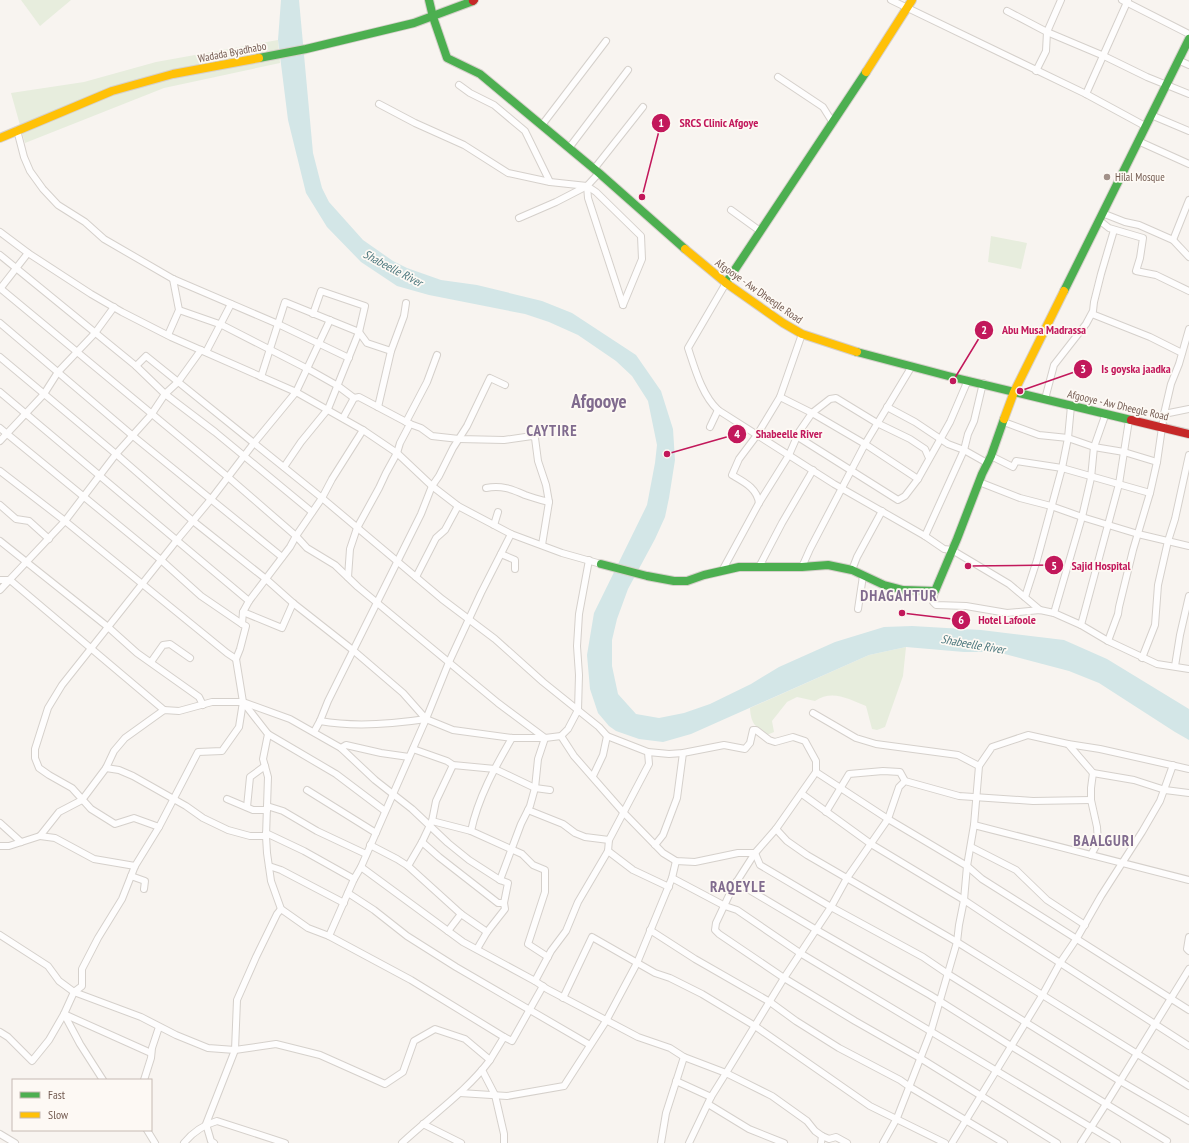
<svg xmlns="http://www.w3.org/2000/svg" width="1189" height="1143" viewBox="0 0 1189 1143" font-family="'PT Sans Narrow',sans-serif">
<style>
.green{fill:#e7eddd}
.water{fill:#d3e6e7}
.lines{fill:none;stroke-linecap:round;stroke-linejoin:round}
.street-casing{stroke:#d5d0cb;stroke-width:8}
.fast-casing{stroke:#d6d0cb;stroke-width:10}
.slow-casing{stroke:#d6d0cb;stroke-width:10}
.jam-casing{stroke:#d6d0cb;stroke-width:10}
.street{stroke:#fefdfd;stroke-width:6}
.fast{stroke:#4caf50;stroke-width:8}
.slow{stroke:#ffc107;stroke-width:8}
.jam{stroke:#c62828;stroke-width:8}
.poi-dot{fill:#a29189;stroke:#fdf9f4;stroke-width:1.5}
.labels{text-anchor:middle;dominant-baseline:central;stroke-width:3.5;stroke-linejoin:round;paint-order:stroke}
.street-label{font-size:11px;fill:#745c52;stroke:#fdf9f4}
.poi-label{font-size:11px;fill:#745c52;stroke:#fdf9f4;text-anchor:start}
.water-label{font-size:12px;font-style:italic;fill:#4b777d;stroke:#fdf9f4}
.district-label{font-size:15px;font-weight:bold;letter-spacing:1px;fill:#806b8e;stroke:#fdf9f4}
.town-label{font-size:19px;font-weight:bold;fill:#806b8e;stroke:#fdf9f4}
.leader{fill:none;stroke:#c2185b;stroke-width:1.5}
.callout-dot{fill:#c2185b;stroke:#fdf9f4;stroke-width:1.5}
.mark-label{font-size:12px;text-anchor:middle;font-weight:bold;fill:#fff}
.callout-label{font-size:12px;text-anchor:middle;font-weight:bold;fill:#c2185b;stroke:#fdf9f4;stroke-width:3.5;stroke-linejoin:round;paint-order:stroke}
</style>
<rect width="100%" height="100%" fill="#f8f4f0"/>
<g class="green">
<polygon points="21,0 71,0 40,26"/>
<polygon points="278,40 280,63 164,88 25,143 11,93 84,82 156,62"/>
<polygon points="991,236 1027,243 1021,269 988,262"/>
<path d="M906,647L903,676L885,727L877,730L872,729L866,706C849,699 832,689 815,701L797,697L787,702L772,721L774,732L767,735C755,726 751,724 750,708L869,655Z"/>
</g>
<polygon class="water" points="281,0 299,0 313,153 322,188 329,202 363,240 393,261 407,268 441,280 477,285 542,301 572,313 636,355 661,391 673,429 675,460 669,498 665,517 655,539 628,589 617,619 612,640 612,666 618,694 636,714 659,718 684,713 710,704 751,684 779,667 835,642 884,627 912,626 981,630 1064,640 1107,659 1189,709 1189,740 1175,732 1099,683 1069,671 997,652 964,652 906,647 869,655 691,734 663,742 639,739 616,731 609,726 598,713 590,689 587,655 594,613 647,505 655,463 657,445 648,401 632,376 616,361 578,335 549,322 525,314 429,295 397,286 361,262 327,227 306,193 288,120 278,40"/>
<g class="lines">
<defs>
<g id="street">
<polyline points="891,0 1086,94 1145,126"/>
<polyline points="1122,0 1189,34"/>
<polyline points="1007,11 1047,32 1104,56 1147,77 1189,94"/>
<polyline points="1178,60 1189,65"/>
<polyline points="1036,71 1046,51 1047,32 1061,0"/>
<polyline points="778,77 823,107 833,123"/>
<polyline points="459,85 470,93 494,105 525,131 550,182 587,186 596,192 641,236 642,259 623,305"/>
<polyline points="1086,94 1128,0"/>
<polyline points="379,104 415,123 464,145 508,173 550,182"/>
<polyline points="1151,115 1189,131"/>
<polyline points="542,125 606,41"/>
<polyline points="17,130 24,157 30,171 43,189 58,205 85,222 104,239 173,279 278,324 349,358"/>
<polyline points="1138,141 1189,164"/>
<polyline points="569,148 628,70"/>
<polyline points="594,169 643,107"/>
<polyline points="587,186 588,198 623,305"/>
<polyline points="731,210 760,231"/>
<polyline points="1102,213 1125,222 1139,225 1173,240 1189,257"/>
<polyline points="519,218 556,202 587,186 599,173"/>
<polyline points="1099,220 1109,228 1143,238 1140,258 1136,271 1156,275 1189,291"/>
<polyline points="0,232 28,253 91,294 122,312 171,337 296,392 363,430 397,453 432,486 458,506 511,534 562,553 601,564"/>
<polyline points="1173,240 1189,200"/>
<polyline points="0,255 136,366 165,394 215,432 312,512"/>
<path d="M726,283L688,348C695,369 702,395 718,410L834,484L925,536L944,549L952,550L1009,584L1040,610"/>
<polyline points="0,289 28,253"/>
<polyline points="179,310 222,325 308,369 338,386 354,398"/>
<polyline points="1092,314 1150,337 1182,353"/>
<polyline points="0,323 133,436 282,557"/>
<polyline points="168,335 179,310 173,279"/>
<polyline points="206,352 231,304"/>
<polyline points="0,357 116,454 193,521 266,579 293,603 354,651 403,693 426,719 453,730 512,738 545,738 561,736 568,729 578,710 579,675 577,646 579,614 589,560"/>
<polyline points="136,366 146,356 322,498 442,599 495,639 543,682 599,727 607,736 648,752 669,754 683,753 724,745 745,749 750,743 753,730 756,730 769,740 775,742 793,737 805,741 816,761 816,772 776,829 755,853 732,889 716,923 715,930 719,934 784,978 855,1021 920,1058 1057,1143"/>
<polyline points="261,377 285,302 359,332 367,343 391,351"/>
<polyline points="0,392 249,601"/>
<polyline points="780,397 812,413 865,444 918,479"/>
<polyline points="1045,399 1054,365 1086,324 1093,311 1094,302 1101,274 1114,230"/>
<polyline points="378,407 391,351 404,316 406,303"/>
<polyline points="887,407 915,422 948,444 964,450 987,463"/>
<polyline points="1164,414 1189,409"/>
<polyline points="343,418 354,398 359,397 410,424 421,428 432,436 459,439 504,440 532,436 535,438 538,461 546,485 549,502 542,545"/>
<polyline points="406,422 427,382 437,355"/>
<polyline points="1004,422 1039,435 1068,438 1094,447 1124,452 1157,462"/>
<polyline points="710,427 718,410"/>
<polyline points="0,428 161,560 201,596 242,624"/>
<polyline points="798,437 898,500 905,496 918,479 950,422 968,380"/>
<polyline points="0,441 44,394 58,372 95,333 114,307"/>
<polyline points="991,456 1013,467 1016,461 1062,468 1150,493"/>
<polyline points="284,467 301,442 328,409 359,332 365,306 321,291 313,314"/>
<polyline points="0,471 65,521 227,653 236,659"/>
<polyline points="979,482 1020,498 1051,506 1082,517 1138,534 1189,546"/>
<path d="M486,488C501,485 512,489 525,495C533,498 541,500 549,502"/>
<path d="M759,503C757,488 744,482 732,475L739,459L757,435L780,397L802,334"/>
<polyline points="0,505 16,519 29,521 49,539"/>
<polyline points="494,525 498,512"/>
<polyline points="925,536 964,450 968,434 974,421 983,383"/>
<polyline points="0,541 108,627 137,653 199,697 203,705"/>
<polyline points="501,554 515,560 515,569"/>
<polyline points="759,567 782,523 813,470"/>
<polyline points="802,567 810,549 865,444 912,366"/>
<polyline points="852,570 857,557 882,511"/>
<polyline points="722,571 759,503 789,455 799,432 812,413 830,399 836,398 877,423 910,439 925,449 929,458"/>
<polyline points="348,577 350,549 357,528 379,488 386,473 397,453 400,443 410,424"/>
<polyline points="416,577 436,538 445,530 458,506"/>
<polyline points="0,580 10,580 164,710"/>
<polyline points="0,590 65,521 116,454 151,415 165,394 178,382 201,350"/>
<polyline points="935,591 933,602 936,605 966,606 1007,613 1040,610 1054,613 1081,625 1108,641 1157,664 1189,669"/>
<polyline points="1025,597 1037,560 1062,468 1068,438 1071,406"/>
<polyline points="858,609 863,576"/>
<polyline points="243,612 282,628 293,603"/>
<polyline points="1054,613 1082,517 1091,478 1094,447 1106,413"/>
<polyline points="1081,625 1119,484 1129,420"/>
<polyline points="1108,641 1118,614 1119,607 1133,550 1150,493 1157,462 1164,414 1171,384 1179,364 1189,329"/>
<polyline points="1142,658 1155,625 1158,585 1168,541 1175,519 1189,455"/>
<polyline points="151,662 163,645 170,644 190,658"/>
<polyline points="1175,666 1180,635 1189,596"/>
<polyline points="243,702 268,734 263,759 268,777 266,836 267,853 271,881 281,909 308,928 329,936 411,980 504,1037 490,1060"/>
<polyline points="813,713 856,738 876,744 958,755 979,766"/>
<path d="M320,721C353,727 393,724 426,719"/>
<polyline points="314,732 320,721 328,701 421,514 432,486 439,476 453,448 467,426 490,378 505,385"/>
<polyline points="268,734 336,774 385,811"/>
<polyline points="561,736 574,756 624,813 663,853 676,861 695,862 738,853 755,853 760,865 831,907 923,957 948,974 1120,1081 1189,1121"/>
<polyline points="1068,744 1100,749 1189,769"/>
<polyline points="341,748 346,745 381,753 409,757"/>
<polyline points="413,749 447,761 453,765 495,769 535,788 550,790"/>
<polyline points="106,768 119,770 133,776 186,806 203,818 228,830 250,836 266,836"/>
<polyline points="816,772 888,819 967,866 982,879 1189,1010"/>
<polyline points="593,776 603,755 607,736"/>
<polyline points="307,790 376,833"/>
<polyline points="802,794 871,844 964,900 1006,928 1189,1046"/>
<polyline points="227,799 253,810 267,810"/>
<polyline points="267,806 283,811 317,831 366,854"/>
<polyline points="247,807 250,777 265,766"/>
<polyline points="528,810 563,824 575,833 585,837 609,840"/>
<polyline points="826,812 849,774 883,771 900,772 905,781"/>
<polyline points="432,821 471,831 522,854 533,865 545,870 545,892 528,944 548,957"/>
<polyline points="0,823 21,842"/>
<polyline points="974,825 1189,880"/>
<polyline points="159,827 134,818 115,824 91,809 72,788 49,775 39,768 35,758 35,749 48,708 62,685 177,540 212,498 254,443 296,392 330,320"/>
<polyline points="776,829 787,841 807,855 957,942 1189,1086"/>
<path d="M471,831C478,798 495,767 512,738"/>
<polyline points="266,833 304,851 354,879"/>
<polyline points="40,836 55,838 94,859 135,866"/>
<polyline points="422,842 439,857 498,903 504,903 508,883 500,880"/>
<polyline points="370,845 397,859 408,866 461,914 487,932"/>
<polyline points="655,845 663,835 677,798 683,753"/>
<polyline points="0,846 9,846 40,836 59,812 82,800 106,768 114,751 125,738 164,710 179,711 212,702 243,702 290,719 341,748 375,780 412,809 448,843 469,860 500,880 521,824 530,806 535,788 538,759 545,738 498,703 358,587 335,565 307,548 296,536 228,477 0,288"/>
<polyline points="971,847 1016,870 1047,900 1085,925"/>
<polyline points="608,851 633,870 669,887"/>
<polyline points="1091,855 1098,842 1097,827 1091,800 1091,788 1093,773"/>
<polyline points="269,866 281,870 344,903"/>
<polyline points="408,866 422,842 432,821 436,801 453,765"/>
<polyline points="361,867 463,942 535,981 547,989 638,1037 670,1048 684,1057 726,1073 772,1096 807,1121 815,1131 822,1136 821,1143"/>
<polyline points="131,876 145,881 144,889"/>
<polyline points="672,878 725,906 737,910 800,953 1117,1143"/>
<polyline points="736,882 815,929 930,995 1011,1046 1167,1141"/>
<polyline points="348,893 374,910 407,936 456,967 590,1045"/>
<polyline points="650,930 695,959 770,1002 796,1021 839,1048 900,1080 910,1087 1004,1143"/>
<polyline points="448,931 461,914"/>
<path d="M0,935L48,966L59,981L74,992L141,1017L176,1035L208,1048L235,1050L276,1044L320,1055L385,1084L403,1072L414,1041L435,1029L465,1039L490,1060C466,1092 432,1115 402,1143"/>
<polyline points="329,936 354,879 361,867 426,719 449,662 481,593 511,534"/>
<polyline points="1189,937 1187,949 1189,951"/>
<polyline points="477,949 487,932 505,909 504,903"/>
<polyline points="535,981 551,951 566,931 578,902 608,851 609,840 649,764 648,752"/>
<polyline points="563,998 592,937 655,973 670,978 702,994 755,1026 870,1106 945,1143"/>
<polyline points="0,1032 8,1037 32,1061 49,1040 64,1014 151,1053"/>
<polyline points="504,1037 512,1041 543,986"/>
<polyline points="482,1070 495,1095 504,1134 504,1143"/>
<polyline points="103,1080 80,1044 64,1014 74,992 82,986 82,969 98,938 122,899 135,866 159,827 198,752 222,751 239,727 243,702 236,659 240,649 246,626 242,624 243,612 249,601 290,547 296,536 322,498 332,479 363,430"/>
<polyline points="144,1080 151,1058 152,1048 159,1027"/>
<polyline points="676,1081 711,1097"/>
<polyline points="460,1093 507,1096 564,1086 606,1021 637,963 672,878 676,861"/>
<polyline points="708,1104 749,1129 784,1143"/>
<polyline points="423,1124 461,1143"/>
<polyline points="147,1130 155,1143"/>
<polyline points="0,1134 15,1143"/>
<polyline points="822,1136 829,1139 836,1137 847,1143"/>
<path d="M184,1143C193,1132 203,1125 217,1121L285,1143"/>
<polyline points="214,1143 211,1141 206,1124 235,1050 237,1000 256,957 277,914 281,909"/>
<polyline points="661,1143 666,1113 684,1057"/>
<polyline points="689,1143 711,1097 726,1073 784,978 831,907 847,878 888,819 899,787 905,781 959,796 1033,801 1091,800"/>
<polyline points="883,1143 897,1118 931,1031 957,942 959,925 964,900 967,866 974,825 979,766 992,747 1028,735 1068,744 1093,773 1134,780 1165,790 1189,793"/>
<polyline points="952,1143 1043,994 1060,963 1077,938 1101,896 1142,832 1160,801 1173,765"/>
<polyline points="1081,1143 1106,1104 1189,969"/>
</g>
<g id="fast">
<polyline points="429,0 433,17 447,58 480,74 599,173 685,249"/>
<polyline points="259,58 306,49 414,23 473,1"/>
<polyline points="726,283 866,72"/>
<polyline points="1064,291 1189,39"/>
<polyline points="857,352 952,377 1131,420"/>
<polyline points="601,564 647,576 674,581 687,581 704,575 739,567 802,567 828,565 852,570 884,585 903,590 935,591 957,539 982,474 991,456 1004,419"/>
</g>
<g id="slow">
<polyline points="866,72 912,0"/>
<polyline points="0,138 112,91 173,74 259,58"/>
<polyline points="685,249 726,283 783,323 802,334 857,352"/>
<polyline points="1004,419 1014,392 1064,291"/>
</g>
<g id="jam">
<polyline points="473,1 474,0"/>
<polyline points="1131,420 1189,434"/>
</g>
</defs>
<use href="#street" class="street-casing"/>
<use href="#fast" class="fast-casing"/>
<use href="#slow" class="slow-casing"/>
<use href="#jam" class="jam-casing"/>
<use href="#street" class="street"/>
<use href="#fast" class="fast"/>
<use href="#slow" class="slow"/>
<use href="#jam" class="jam"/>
</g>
<circle class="poi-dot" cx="1107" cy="177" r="4"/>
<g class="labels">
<g class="street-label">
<text transform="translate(232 52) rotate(-11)">Wadada Byadhabo</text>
<text transform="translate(759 291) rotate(35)">Afgooye - Aw Dheegle Road</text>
<text transform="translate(1118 405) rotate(13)">Afgooye - Aw Dheegle Road</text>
</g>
<g class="poi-label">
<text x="1115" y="177">Hilal Mosque</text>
</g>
<g class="water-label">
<text transform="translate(393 268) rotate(28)">Shabeelle River</text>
<text transform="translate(973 644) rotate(10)">Shabeelle River</text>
</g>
<g class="district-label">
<text x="552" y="430">CAYTIRE</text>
<text x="899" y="595">DHAGAHTUR</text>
<text x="1104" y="840">BAALGURI</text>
<text x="738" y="886">RAQEYLE</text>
</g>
<g class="town-label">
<text x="599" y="401">Afgooye</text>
</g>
</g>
<path class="leader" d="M642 197L661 123M953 381L984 330M1020 391L1083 369M667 454L737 434M968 566L1054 565M902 613L961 620"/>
<g class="callout-dot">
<circle cx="642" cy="197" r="4"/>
<circle cx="953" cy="381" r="4"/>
<circle cx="1020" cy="391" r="4"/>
<circle cx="667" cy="454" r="4"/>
<circle cx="968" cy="566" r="4"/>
<circle cx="902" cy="613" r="4"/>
<circle cx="661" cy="123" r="10"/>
<circle cx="984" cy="330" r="10"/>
<circle cx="1083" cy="369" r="10"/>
<circle cx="737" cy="434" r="10"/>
<circle cx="1054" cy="565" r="10"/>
<circle cx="961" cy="620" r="10"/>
</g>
<g class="mark-label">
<text x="661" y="127">1</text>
<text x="984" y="334">2</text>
<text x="1083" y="373">3</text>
<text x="737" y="438">4</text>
<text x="1054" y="570">5</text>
<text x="961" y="624">6</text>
</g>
<g class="callout-label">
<text x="719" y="127">SRCS Clinic Afgoye</text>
<text x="1044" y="334">Abu Musa Madrassa</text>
<text x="1136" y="373">Is goyska jaadka</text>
<text x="789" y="438">Shabeelle River</text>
<text x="1101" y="570">Sajid Hospital</text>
<text x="1007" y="624">Hotel Lafoole</text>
</g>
<rect x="12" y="1079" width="140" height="52" fill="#fdf9f4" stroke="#c6bab3"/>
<rect x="20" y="1092" width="20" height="6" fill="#4caf50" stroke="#c6bab3"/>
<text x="48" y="1099" font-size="12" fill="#745c52">Fast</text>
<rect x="20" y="1112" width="20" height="6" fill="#ffc107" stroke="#c6bab3"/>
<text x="48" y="1119" font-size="12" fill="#745c52">Slow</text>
</svg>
